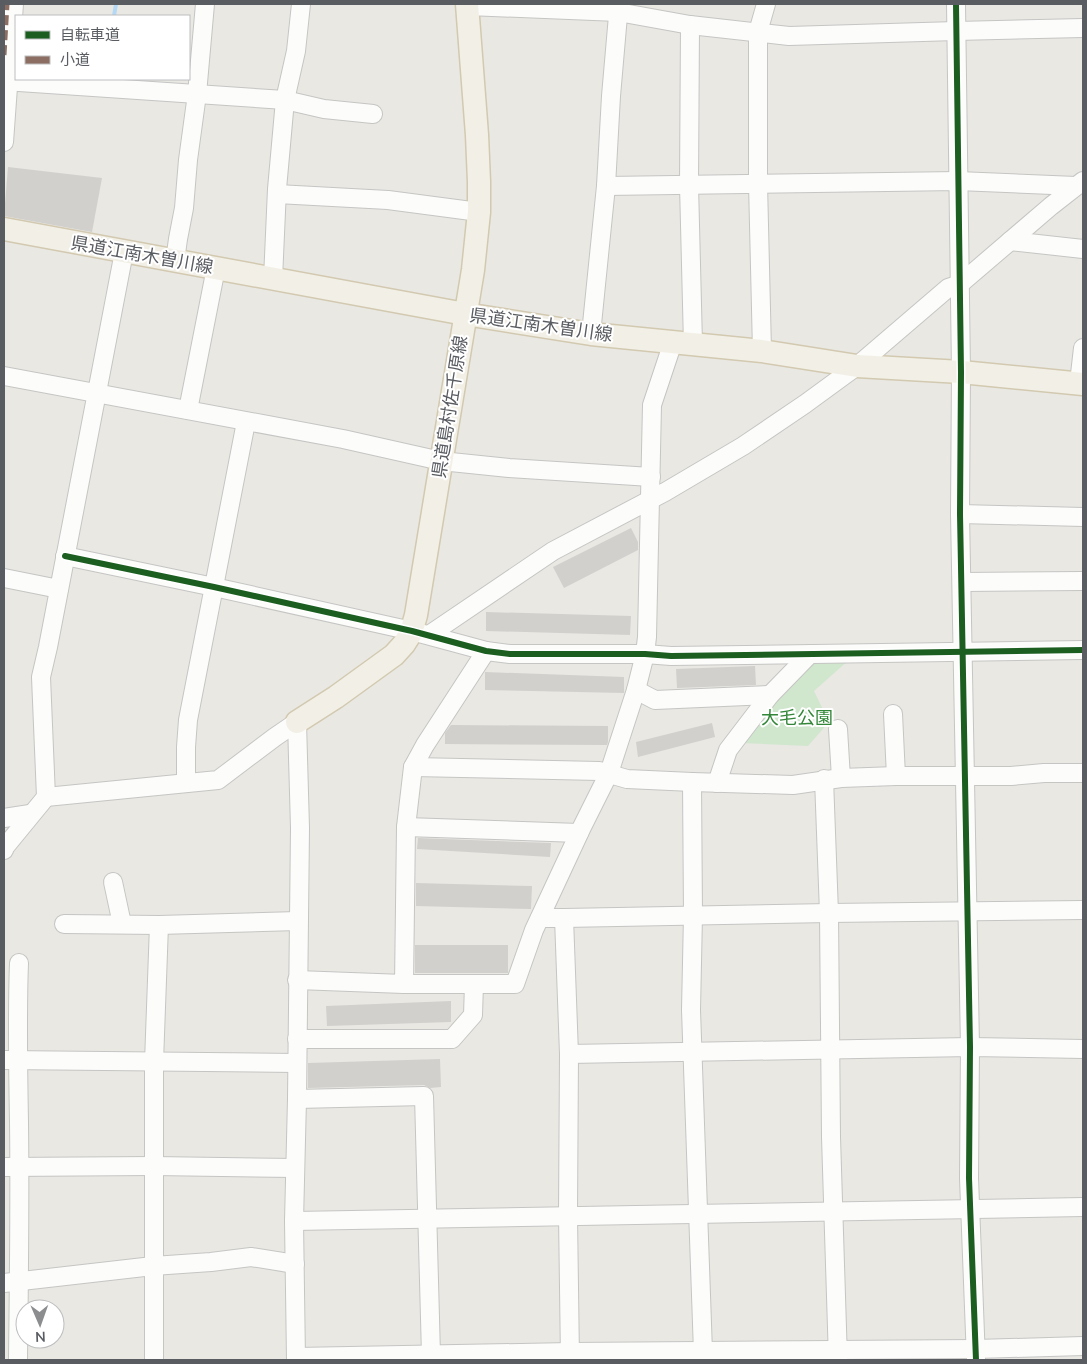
<svg xmlns="http://www.w3.org/2000/svg" width="1087" height="1364" viewBox="0 0 1087 1364" font-family="'Nunito Sans','Noto Sans JP',sans-serif">
<style>
.green{fill:#d0e6cd}
.lines{fill:none;stroke-linecap:round;stroke-linejoin:round}
.stream{stroke:#b4d9f7;stroke-width:4}
.building{fill:#d1d0cd}
.minor-casing{stroke:#c5c5c4;stroke-width:20}
.major-casing{stroke:#d2c9b0;stroke-width:25}
.minor{stroke:#fcfcfb;stroke-width:18}
.major{stroke:#f2f0e6;stroke-width:22}
.quiet{stroke:#8d6e63;stroke-width:5;stroke-dasharray:10 5;stroke-linecap:butt}
.cycleway-casing{stroke:#fff;stroke-width:9}
.cycleway{stroke:#1b5e20;stroke-width:6}
.labels{text-anchor:middle;dominant-baseline:central;stroke-width:4;stroke-linejoin:round;paint-order:stroke}
.street-label{font-size:18px;fill:#595c61;stroke:#fff}
.park-label{font-size:18px;fill:#338638;stroke:#fff}
</style>
<rect width="100%" height="100%" fill="#e9e8e3"/>
<polygon class="green" points="812,658 850,659 814,691 829,722 808,746 742,743"/>
<g class="lines">
<polyline class="stream" points="114,16 116,4"/>
</g>
<g class="building">
<polygon points="8,167 102,178 92,232 4,216"/>
<polygon points="631,528 638,542 638,550 564,588 553,567"/>
<polygon points="486,612 631,616 630,635 486,631"/>
<polygon points="755,666 756,685 677,688 676,669"/>
<polygon points="485,672 624,677 624,693 485,690"/>
<polygon points="712,723 715,737 638,757 636,742"/>
<polygon points="451,725 608,726 608,742 607,745 445,744 445,733"/>
<polygon points="418,838 551,843 550,857 417,849"/>
<polygon points="416,883 532,886 531,909 416,906"/>
<rect x="415" y="945" width="93" height="28"/>
<polygon points="451,1001 451,1022 327,1026 326,1006"/>
<polygon points="440,1059 441,1087 430,1088 424,1085 308,1088 308,1063"/>
</g>
<g class="lines">
<defs>
<g id="minor">
<polyline points="956,4 961,372 960,514 970,1047 969,1178 976,1360"/>
<polyline points="468,6 618,12 690,25 789,36 956,31 1083,28"/>
<polyline points="690,25 689,185 693,344"/>
<polyline points="4,81 285,100 324,109 373,114"/>
<polyline points="4,142 14,4"/>
<polyline points="606,186 958,181 1076,186"/>
<polyline points="277,194 388,200 479,212"/>
<polyline points="1010,241 1083,249"/>
<polyline points="175,261 178,239 184,208 188,160 197,94 205,4"/>
<polyline points="273,279 277,189 285,100 296,51 301,4"/>
<polyline points="591,334 606,186 611,96 619,4"/>
<polyline points="762,351 758,183 758,32 766,4"/>
<polyline points="4,376 343,439 441,461 509,468 651,477"/>
<polyline points="1079,383 1083,348"/>
<polyline points="188,410 216,268"/>
<polyline points="960,514 1083,517"/>
<polyline points="65,556 214,587 412,631 486,651 510,654 645,654 671,656 1083,650"/>
<polyline points="4,578 59,589"/>
<polyline points="962,582 1083,581"/>
<polyline points="429,635 553,551 665,492 743,446 805,404 857,366 948,288 960,284 1051,206 1083,181"/>
<polyline points="636,690 655,700 770,695"/>
<polyline points="893,714 896,776"/>
<polyline points="838,729 841,778"/>
<polyline points="413,767 599,771 627,779 692,782 793,785 841,778 896,776 1011,776 1044,773 1083,773"/>
<polyline points="824,779 829,913 831,1137 838,1360"/>
<polyline points="692,782 693,915 691,1010 703,1352"/>
<polyline points="186,783 186,747 188,720 246,422"/>
<polyline points="717,783 728,750 770,695 810,654"/>
<polyline points="46,797 218,780 275,737 297,722"/>
<polyline points="4,818 30,814"/>
<polyline points="406,827 579,833"/>
<polyline points="4,850 5,847 46,797 41,677 48,647 124,252"/>
<polyline points="113,882 122,924"/>
<polyline points="540,918 564,918 829,913 1083,910"/>
<polyline points="564,918 569,1054 568,1215 570,1360"/>
<polyline points="64,924 159,925 298,921"/>
<polyline points="297,980 404,984 406,827 413,767 425,745 486,651"/>
<polyline points="404,984 515,984 534,930 582,827 609,773 636,690 645,654 647,637 652,405 673,342"/>
<polyline points="297,1039 452,1039 473,1015 474,984"/>
<polyline points="569,1054 970,1047 1083,1049"/>
<polyline points="4,1060 296,1063"/>
<polyline points="297,1099 424,1096 431,1355"/>
<polyline points="4,1167 154,1166 295,1168"/>
<polyline points="294,1221 1083,1207"/>
<polyline points="4,1283 153,1266 211,1262 251,1257 295,1264"/>
<polyline points="296,1357 570,1352 976,1349 1083,1346"/>
<path d="M18,1360C19,1281 20,1201 19,1122C18,1069 17,1016 19,963"/>
<polyline points="154,1360 154,1062 159,925"/>
<polyline points="296,1360 294,1221 297,1099 300,828 297,722"/>
</g>
<g id="major">
<polyline points="4,229 465,314 591,334 762,351 857,366 961,372 1083,384"/>
<polyline points="297,722 336,697 394,655 404,644 411,633 416,615 473,270 479,212 479,182 477,135 467,4"/>
</g>
</defs>
<use href="#minor" class="minor-casing"/>
<use href="#major" class="major-casing"/>
<use href="#minor" class="minor"/>
<use href="#major" class="major"/>
<polyline class="quiet" points="4,55 7,4"/>
<defs>
<g id="cycleway">
<polyline points="956,4 961,372 960,514 970,1047 969,1178 976,1360"/>
<polyline points="65,556 214,587 412,631 486,651 510,654 645,654 671,656 1083,650"/>
</g>
</defs>
<use href="#cycleway" class="cycleway-casing"/>
<use href="#cycleway" class="cycleway"/>
</g>
<g class="labels">
<g class="street-label">
<text transform="translate(142 255) rotate(10)">県道江南木曽川線</text>
<text transform="translate(541 325) rotate(8)">県道江南木曽川線</text>
<text transform="translate(450 407) rotate(-81)">県道島村佐千原線</text>
</g>
<g class="park-label">
<text x="797" y="718">大毛公園</text>
</g>
</g>
<rect width="1087" height="1364" fill="none" stroke="#595c61" stroke-width="10"/>
<rect x="15" y="15" width="175" height="65" fill="#ffffff" stroke="#bdbec0"/>
<rect x="25" y="31" width="25" height="8" fill="#1b5e20" stroke="#bdbec0"/>
<text x="60" y="40" font-size="15" fill="#595c61">自転車道</text>
<rect x="25" y="56" width="25" height="8" fill="#8d6e63" stroke="#bdbec0"/>
<text x="60" y="65" font-size="15" fill="#595c61">小道</text>
<g transform="translate(40 1324) rotate(178)"><circle r="24" fill="#ffffff" stroke="#bdbec0"/>
<path d="M0-4L9 19L0 12L-9 19Z" fill="#8b8d8e"/>
<text y="-8" font-size="14" font-weight="bold" text-anchor="middle" fill="#595c61">N</text>
</g>
</svg>
